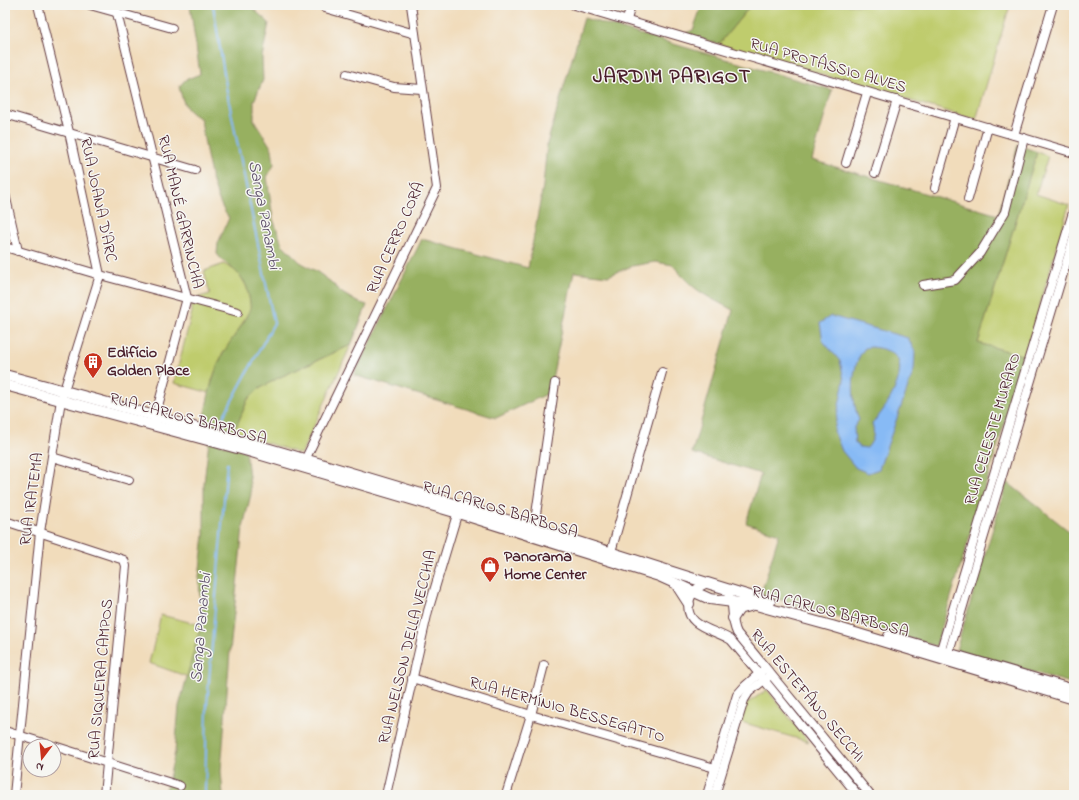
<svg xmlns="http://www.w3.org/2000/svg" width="1079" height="800" viewBox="0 0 1079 800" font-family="'Indie Flower',sans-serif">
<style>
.green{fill:#bfcc6d;stroke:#84764c}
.forest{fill:#97b060;stroke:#706846}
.water{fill:#87baf5;stroke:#686c90;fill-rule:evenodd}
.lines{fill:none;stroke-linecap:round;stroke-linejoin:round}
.stream{stroke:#87baf5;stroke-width:2}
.minor-casing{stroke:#633b41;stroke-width:10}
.tertiary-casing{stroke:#633b41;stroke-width:12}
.minor{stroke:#fff;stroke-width:8}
.tertiary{stroke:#fff;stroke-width:10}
.labels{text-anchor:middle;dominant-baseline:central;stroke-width:3;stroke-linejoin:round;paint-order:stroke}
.street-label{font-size:16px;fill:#4a1f2b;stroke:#f6f6f2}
.poi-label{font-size:16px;font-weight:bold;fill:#4a1f2b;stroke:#f6f6f2;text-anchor:start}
.water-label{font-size:17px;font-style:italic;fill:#5c4e68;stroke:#f6f6f2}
.district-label{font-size:20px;font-weight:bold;letter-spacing:1px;fill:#4a1f2b;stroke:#f6f6f2}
</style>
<rect width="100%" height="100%" fill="#f6f6f2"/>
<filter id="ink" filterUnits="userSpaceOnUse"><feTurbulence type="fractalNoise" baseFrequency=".025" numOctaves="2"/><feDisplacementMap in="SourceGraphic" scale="8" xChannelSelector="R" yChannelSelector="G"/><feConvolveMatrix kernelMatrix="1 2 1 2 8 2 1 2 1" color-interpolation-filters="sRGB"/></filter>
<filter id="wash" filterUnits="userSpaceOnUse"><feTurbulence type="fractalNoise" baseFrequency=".012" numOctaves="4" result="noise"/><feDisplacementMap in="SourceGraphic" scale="16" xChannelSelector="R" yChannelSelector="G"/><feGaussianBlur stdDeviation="0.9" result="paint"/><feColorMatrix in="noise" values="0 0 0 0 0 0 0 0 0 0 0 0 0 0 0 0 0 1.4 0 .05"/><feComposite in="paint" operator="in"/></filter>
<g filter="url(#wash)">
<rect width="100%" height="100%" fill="#f1dcbb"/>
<g class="green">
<polygon points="751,5 1010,5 976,120 719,44"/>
<polygon points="1037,152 1048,156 1036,194 1069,205 1025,356 978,343"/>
<polygon points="224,264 238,272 247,287 251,307 241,326 222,355 212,380 210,393 174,383 192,312 192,299 210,294 204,271"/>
<polygon points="351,345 301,454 230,431 237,425 248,399 259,389 278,378"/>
<polygon points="161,615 201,625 188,673 194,679 149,663"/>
<polygon points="767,690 809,742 738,721 743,706"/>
</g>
<g class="forest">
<path d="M190,5H249L269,23L262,57L263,80L254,101V120L272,149L274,165L267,177L273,219L282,244L300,262L316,271L331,282L342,293L357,302L367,305L351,345L278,378L259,389L248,399L237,425L230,431L202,425C208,401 211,375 223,354C231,338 244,326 250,309C251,304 248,293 247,288C242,272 226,266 217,254L218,243L229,218C212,197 205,146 201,119C184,110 184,104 179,87L185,80L200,74Z"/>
<polygon points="702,5 751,5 719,44 684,34 693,30"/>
<path d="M584,18L832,90L812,160L998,215L1018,145L1037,152L978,343L1025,356L936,646L761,594L779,534L746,523L761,474L692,453L733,310C706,296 692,290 673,265L655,262L632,266L608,276L574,272L549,393L496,418L354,375L422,239L528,268L543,186L547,144Z"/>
<polygon points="209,441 246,451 251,494 243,527 230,651 221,771 223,795 165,795 175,752 179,706 201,625 199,577 204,535 204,483"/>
<polygon points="1007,482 1074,535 1074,684 956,650"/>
</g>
<path class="water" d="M831,316L908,338L915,351L914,370L879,469L868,473L856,468L842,451L834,431L844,380L840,361L823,341L820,323ZM871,347C880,348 893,350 898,360C906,376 884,413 872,423C875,433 874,440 867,448L860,447L855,443L854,427L859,420C851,400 850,365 865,348Z"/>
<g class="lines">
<g class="stream">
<polyline points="213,5 227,92 274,323 222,419"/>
<polyline points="205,795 207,705 227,463"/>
</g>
</g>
</g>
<g filter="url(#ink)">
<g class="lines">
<defs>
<g id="minor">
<polyline points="90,5 172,28"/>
<polyline points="115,5 187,298 154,421"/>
<polyline points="574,5 1074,153"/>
<polyline points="325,8 415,34"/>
<polyline points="627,20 631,5"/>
<polyline points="347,74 394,87 422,89"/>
<polyline points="5,114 195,170"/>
<polyline points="1014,135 1053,5"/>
<polyline points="846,163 867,93"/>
<polyline points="875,173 897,100"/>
<polyline points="935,188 955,117"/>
<polyline points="5,194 18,251"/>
<polyline points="968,199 988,127"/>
<polyline points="5,247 100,275 238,312"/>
<polyline points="923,285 955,280 980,253 1005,212 1024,138"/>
<polyline points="52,457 129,480"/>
<polyline points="303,464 437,188 411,5"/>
<polyline points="5,521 124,560 126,566 104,795"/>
<polyline points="534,528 555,383"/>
<polyline points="611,552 662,372"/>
<path d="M705,584C696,588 692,592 689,602C683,627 717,630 731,640C774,691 815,744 858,795"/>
<path d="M725,589C737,604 729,617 737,633L870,795"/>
<polyline points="939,656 1074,209"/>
<polyline points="947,659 1074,237"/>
<polyline points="412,678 531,715 715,768"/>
<polyline points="5,731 53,746"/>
<polyline points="54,746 180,786"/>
<polyline points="14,795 40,532 61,400 100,275 69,132 38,5"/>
<polyline points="386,795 428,611 459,508"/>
<polyline points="506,795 531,715 544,665"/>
<polyline points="707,795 737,695 745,686 762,671"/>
<polyline points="715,795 744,700 749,692 768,677"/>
</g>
<g id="tertiary">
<path d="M5,375C182,422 358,474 533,528C612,552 690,579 770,602"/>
<polyline points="5,385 248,451 458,513 659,576 710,599 756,605 832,626 1074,699"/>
<polyline points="678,587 689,604"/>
<polyline points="733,618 739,609 750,606"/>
<polyline points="889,636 1074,690"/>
</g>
</defs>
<use href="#minor" class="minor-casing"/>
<use href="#tertiary" class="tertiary-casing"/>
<use href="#minor" class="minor"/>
<use href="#tertiary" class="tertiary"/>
</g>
</g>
<defs>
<symbol id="building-pin" viewBox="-11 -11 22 30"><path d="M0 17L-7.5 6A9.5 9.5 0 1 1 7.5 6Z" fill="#c8321e" stroke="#f6f6f2"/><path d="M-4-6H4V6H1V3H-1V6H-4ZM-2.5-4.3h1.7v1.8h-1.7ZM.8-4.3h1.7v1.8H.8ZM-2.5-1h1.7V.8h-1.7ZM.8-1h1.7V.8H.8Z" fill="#fff"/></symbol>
<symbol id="shop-pin" viewBox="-11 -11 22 30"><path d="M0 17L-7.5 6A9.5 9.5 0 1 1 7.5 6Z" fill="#c8321e" stroke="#f6f6f2"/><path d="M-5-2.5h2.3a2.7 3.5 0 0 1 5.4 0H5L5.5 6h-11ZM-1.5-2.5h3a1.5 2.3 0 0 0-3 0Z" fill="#fff"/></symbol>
</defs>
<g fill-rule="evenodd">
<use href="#building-pin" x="82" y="351" width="22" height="30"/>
<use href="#shop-pin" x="479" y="555" width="22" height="30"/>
</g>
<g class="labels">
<g class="street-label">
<text transform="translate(828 66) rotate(16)">RUA PROTÁSSIO ALVES</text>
<text transform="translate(98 200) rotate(78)">RUA JOANA D'ARC</text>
<text transform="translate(180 212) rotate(77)">RUA MANÉ GARRINCHA</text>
<text transform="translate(396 238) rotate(-66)">RUA CERRO CORÁ</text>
<text transform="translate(188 419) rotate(15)">RUA CARLOS BARBOSA</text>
<text transform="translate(993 429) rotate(-73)">RUA CELESTE MURARO</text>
<text transform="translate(32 499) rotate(-82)">RUA IRATEMA</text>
<text transform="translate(500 510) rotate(17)">RUA CARLOS BARBOSA</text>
<text transform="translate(830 612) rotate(15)">RUA CARLOS BARBOSA</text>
<text transform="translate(408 647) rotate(-76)">RUA NELSON DELLA VECCHIA</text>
<text transform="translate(101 679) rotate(-85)">RUA SIQUEIRA CAMPOS</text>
<text transform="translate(807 696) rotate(50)">RUA ESTEFÁNO SECCHI</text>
<text transform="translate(567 710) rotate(16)">RUA HERMÍNIO BESSEGATTO</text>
</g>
<g class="poi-label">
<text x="107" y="353">Edifício<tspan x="107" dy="18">Golden Place</tspan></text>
<text x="504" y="557">Panorama<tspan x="504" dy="18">Home Center</tspan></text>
</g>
<g class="water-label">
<text transform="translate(264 215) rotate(79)">Sanga Panambi</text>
<text transform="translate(201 628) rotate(-85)">Sanga Panambi</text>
</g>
<g class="district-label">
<text x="672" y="77">JARDIM PARIGOT</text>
</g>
</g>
<rect width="1079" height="800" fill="none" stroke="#f6f6f2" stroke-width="20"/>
<g transform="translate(42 758) rotate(196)"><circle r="19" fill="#f6f6f2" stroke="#b1a0a2"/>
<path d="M0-3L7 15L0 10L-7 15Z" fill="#c8321e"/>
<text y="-6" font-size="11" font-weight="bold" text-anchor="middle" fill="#4a1f2b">N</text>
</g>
</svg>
